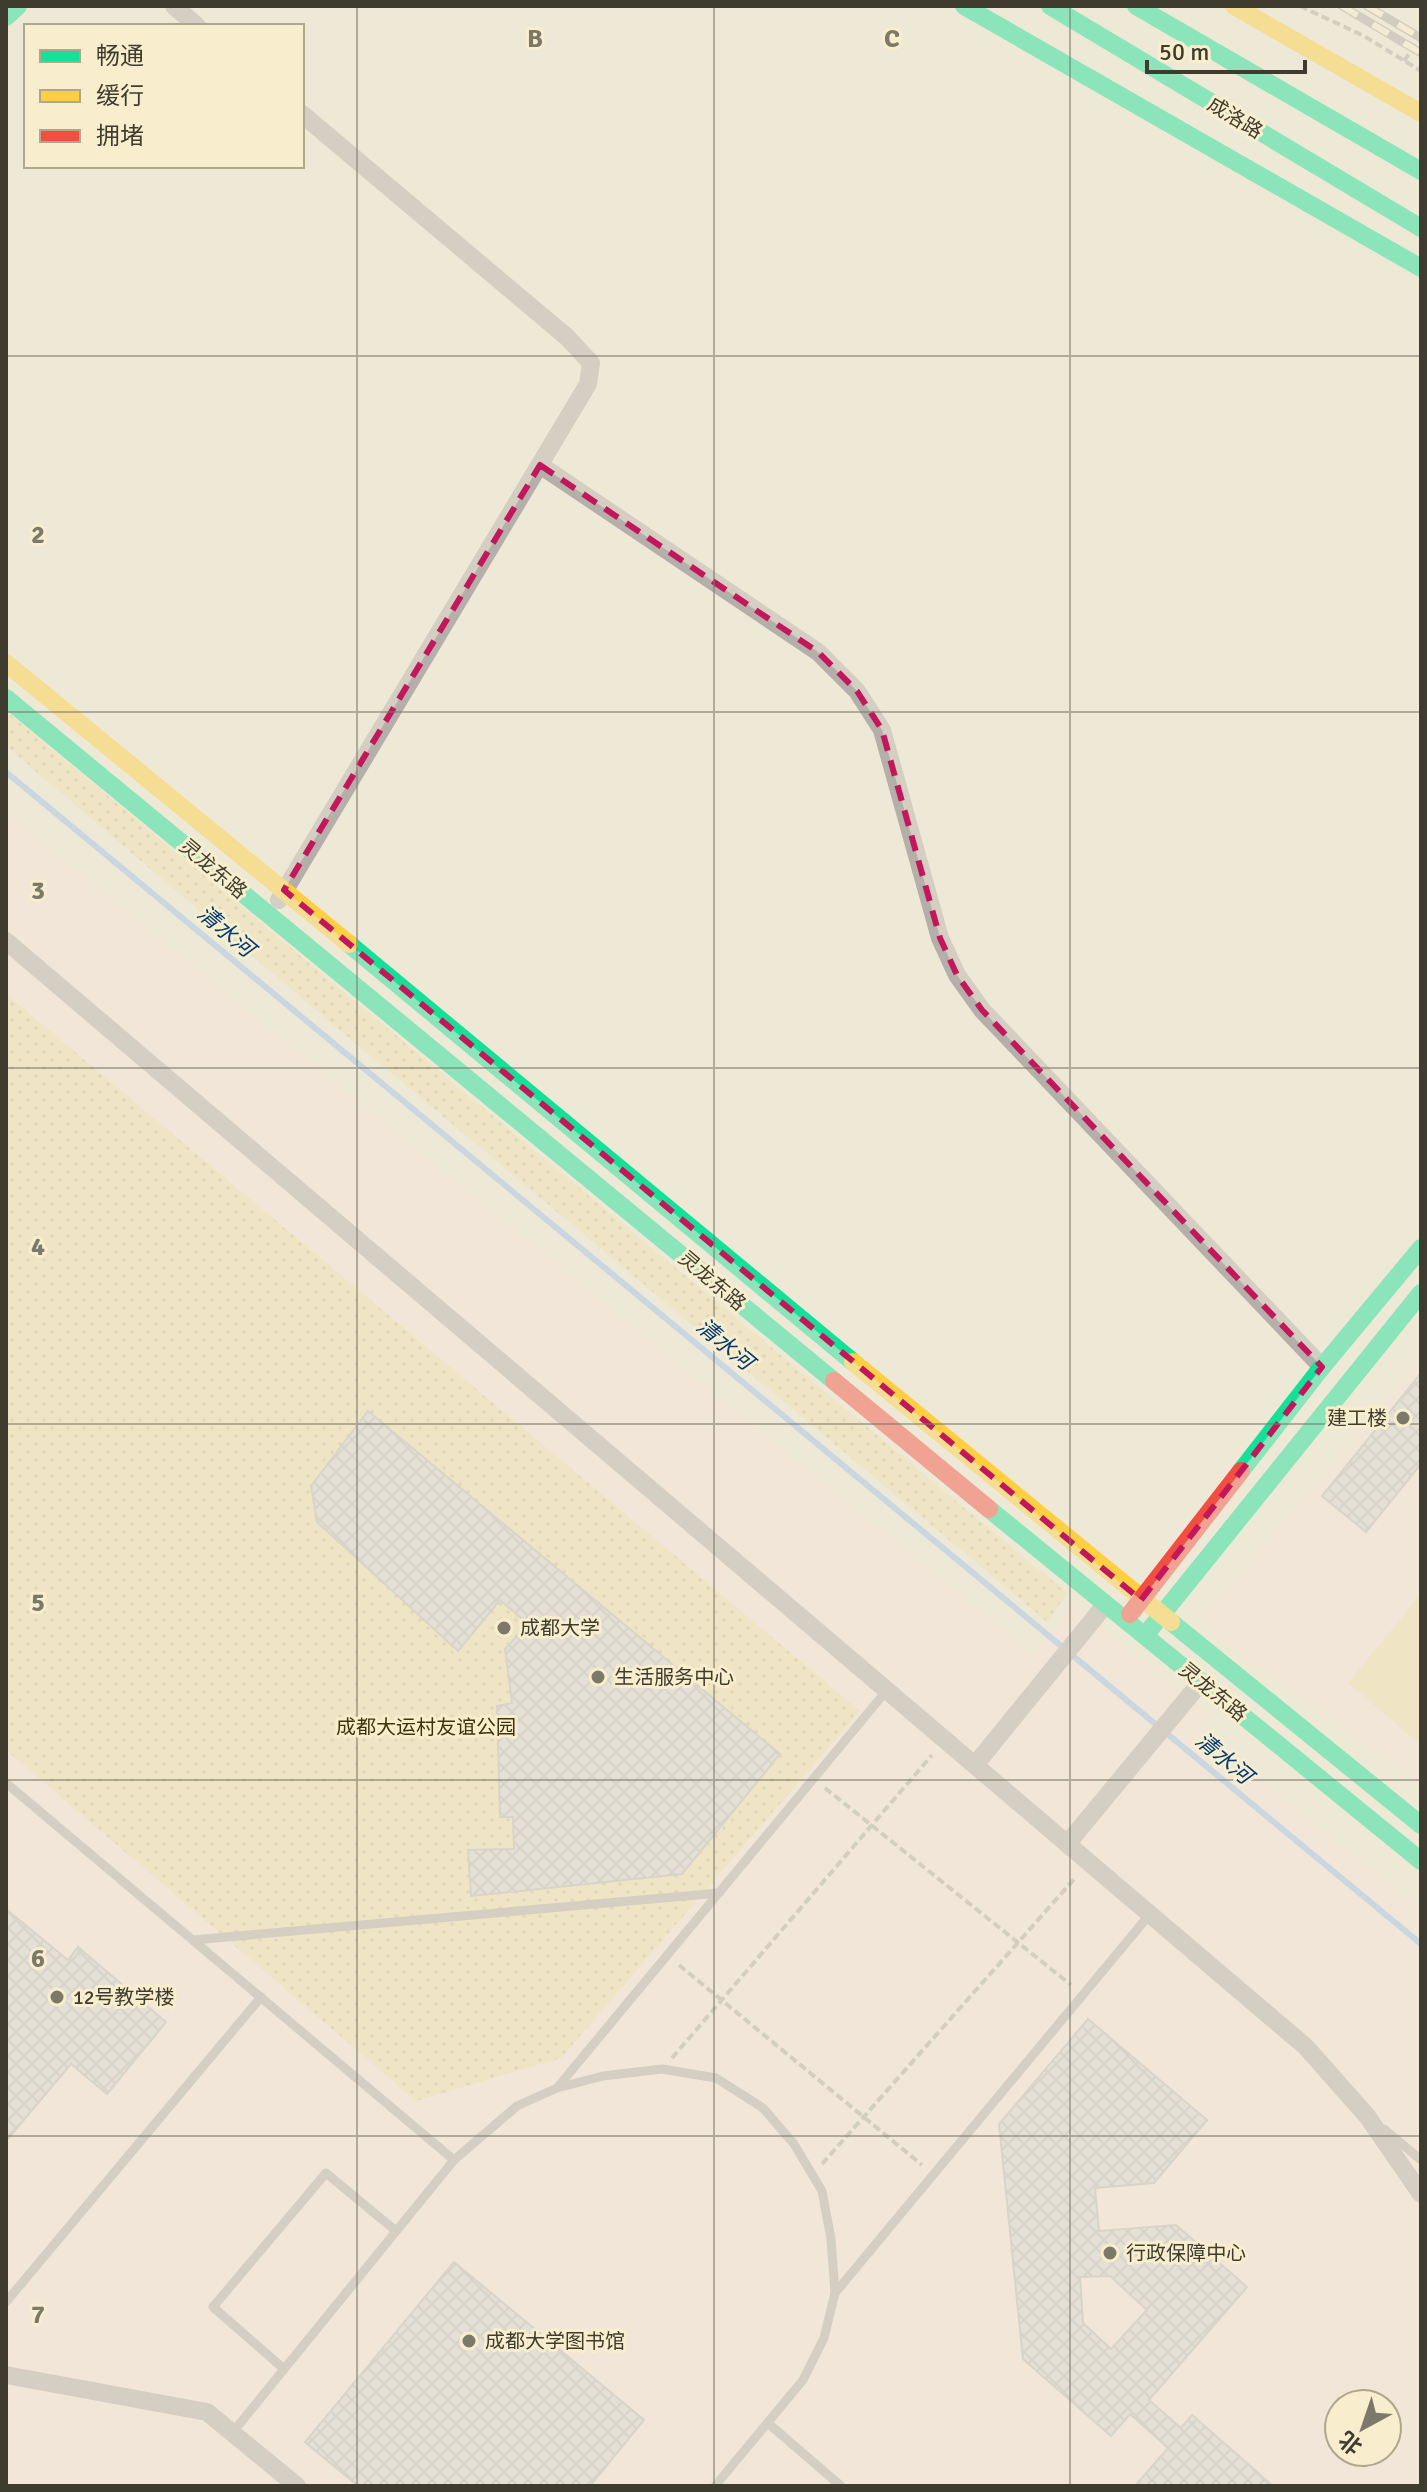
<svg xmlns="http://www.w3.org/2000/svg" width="1427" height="2492" viewBox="0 0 1427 2492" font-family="Signika,'Noto Sans SC',sans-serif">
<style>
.education{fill:#f4e2da;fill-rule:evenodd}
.park{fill:url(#park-dots)}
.pitch{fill:#efe1b0}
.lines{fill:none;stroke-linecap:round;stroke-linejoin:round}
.stream{stroke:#9dc0eb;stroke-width:6}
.building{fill:url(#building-cross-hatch);stroke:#bebab8;stroke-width:2;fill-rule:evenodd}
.path{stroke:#b1ada5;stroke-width:4;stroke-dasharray:8 4;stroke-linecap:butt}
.lane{stroke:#b4afa9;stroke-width:9}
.street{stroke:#b4afa9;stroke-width:18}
.fast{stroke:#16e098;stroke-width:18}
.slow{stroke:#ffcf43;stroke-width:18}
.jam{stroke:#f24e42;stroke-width:18}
.rail-casing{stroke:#b0aca4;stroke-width:9}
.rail{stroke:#f8eecd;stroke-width:6;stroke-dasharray:18;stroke-linecap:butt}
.marked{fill:none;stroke:#c2185b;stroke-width:6;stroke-dasharray:16 10;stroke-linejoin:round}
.grid{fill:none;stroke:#7c796a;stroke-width:2;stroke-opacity:0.55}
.poi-dot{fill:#7c796a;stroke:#f8eecd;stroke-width:3}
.labels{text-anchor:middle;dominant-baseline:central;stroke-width:6;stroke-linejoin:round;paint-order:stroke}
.street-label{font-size:20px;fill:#3f3c2f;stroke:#f8eecd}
.poi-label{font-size:20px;fill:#3f3c2f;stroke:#f8eecd;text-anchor:start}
.park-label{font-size:20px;fill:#3e340c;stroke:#f8eecd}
.water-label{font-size:22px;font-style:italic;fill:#013975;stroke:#f8eecd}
.grid-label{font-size:26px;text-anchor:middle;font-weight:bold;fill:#7c796a;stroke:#f8eecd;stroke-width:6;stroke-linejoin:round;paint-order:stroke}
</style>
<defs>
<pattern id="park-dots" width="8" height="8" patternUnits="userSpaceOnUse" patternTransform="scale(2)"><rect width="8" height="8" fill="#efe1b0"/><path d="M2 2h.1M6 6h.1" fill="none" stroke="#cec298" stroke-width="1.8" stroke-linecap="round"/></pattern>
<pattern id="building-cross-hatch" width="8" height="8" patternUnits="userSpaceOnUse" patternTransform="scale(2)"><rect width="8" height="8" fill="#dad6d5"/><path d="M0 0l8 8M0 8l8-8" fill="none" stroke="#bcb9b7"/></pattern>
</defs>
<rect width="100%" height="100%" fill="#eee9d7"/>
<g class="education">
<path d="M6,812L1033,1654L1073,1602L1212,1717L1201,1732L1421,1909V2486H6ZM1339,2404H1387V2452H1339Z"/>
<polygon points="1421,1359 1421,1786 1211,1633 1203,1614"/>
</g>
<g class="park">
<polygon points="6,711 1067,1593 1047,1622 311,1006 6,746"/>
<polygon points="6,994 860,1711 561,2058 416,2101 6,1750"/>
</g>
<polygon class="pitch" points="1421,1594 1421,1745 1348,1683"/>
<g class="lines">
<polyline class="stream" points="6,772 1421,1944"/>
</g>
<g class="building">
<polygon points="1421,1373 1421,1464 1366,1532 1322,1496"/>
<polygon points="368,1411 780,1754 682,1874 471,1896 468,1850 514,1849 513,1817 500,1817 497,1706 512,1703 505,1649 528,1624 500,1600 458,1651 317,1522 311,1486"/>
<polygon points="6,1909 68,1960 78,1947 166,2022 107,2094 71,2064 6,2141"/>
<path d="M1088,2019L1207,2120L1154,2183L1095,2188L1099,2231L1176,2225L1247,2287L1149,2400L1181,2428L1192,2415L1273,2486H1135L1168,2448L1130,2414L1111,2436L1023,2359L999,2124ZM1110,2276L1147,2310L1111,2349L1083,2323L1080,2277Z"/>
<polygon points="454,2262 644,2420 590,2486 358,2486 305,2442"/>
</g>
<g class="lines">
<g class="path">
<polyline points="1300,6 1364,36 1421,71"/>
<polyline points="1404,61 1421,37"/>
<polyline points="825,1788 1071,1985"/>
<polyline points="679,1965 922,2165"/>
<polyline points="672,2058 932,1755"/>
<polyline points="822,2164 1076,1877"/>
</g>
<g class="lane">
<polyline points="6,1783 454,2160"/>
<polyline points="193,1940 719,1893"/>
<polyline points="557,2088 887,1690"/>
<polyline points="1384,2129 1421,2160"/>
<polyline points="835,2293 1150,1914"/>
<polyline points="6,2302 261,1997"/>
<polyline points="284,2369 213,2307 326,2173 396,2231"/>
<polyline points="769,2424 841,2486"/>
<polyline points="233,2432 454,2160 517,2106 557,2088 603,2076 662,2069 716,2078 763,2108 794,2144 822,2191 831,2239 835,2293 824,2338 803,2380 715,2486"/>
</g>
<g class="street">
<polyline points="174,6 197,26"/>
<polyline points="540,465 818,652 857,691 882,730 940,938 957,975 982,1010 1322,1367"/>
<polyline points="279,900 588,384 591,363 568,338 302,114"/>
<polyline points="6,941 1306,2047 1367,2116 1421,2194"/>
<polyline points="975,1765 1105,1605"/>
<polyline points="1067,1844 1201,1682"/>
<polyline points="6,2375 207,2412 297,2486"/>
</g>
<g class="fast">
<polyline points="964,6 1421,268"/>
<polyline points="1050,6 1421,228"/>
<polyline points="1136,6 1421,171"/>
<polyline points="6,17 18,6"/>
<polyline points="6,698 834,1381"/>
<polyline points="349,944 853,1362"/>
<polyline points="1241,1471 1322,1367 1421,1248"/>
<polyline points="989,1509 1421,1861"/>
<polyline points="1171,1622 1421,1825"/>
<polyline points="1151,1628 1421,1293"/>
</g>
<g class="slow">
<polyline points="1234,6 1421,113"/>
<polyline points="6,663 349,944"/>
<polyline points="853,1362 1171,1622"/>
</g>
<g class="jam">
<polyline points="834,1381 989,1509"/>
<polyline points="1130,1614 1241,1471"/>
</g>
<defs>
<g id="rail">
<polyline points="1342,6 1421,53"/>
<polyline points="1367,6 1421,38"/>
</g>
</defs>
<use href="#rail" class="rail-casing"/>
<use href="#rail" class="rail"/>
</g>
<path d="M0 0H1427V2492H0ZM540,465L818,652L857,691L882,730L940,938L957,975L982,1010L1322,1367L1141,1600L284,890Z" fill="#eee9d7" fill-opacity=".55" fill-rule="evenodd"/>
<path class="marked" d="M540,465L818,652L857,691L882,730L940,938L957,975L982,1010L1322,1367L1141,1600L284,890Z"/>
<path class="grid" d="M357,6V2486M714,6V2486M1070,6V2486M6,356H1421M6,712H1421M6,1068H1421M6,1424H1421M6,1780H1421M6,2136H1421"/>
<g class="poi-dot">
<circle cx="1403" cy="1418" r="8"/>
<circle cx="504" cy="1628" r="8"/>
<circle cx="598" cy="1677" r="8"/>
<circle cx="57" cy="1997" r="8"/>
<circle cx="1110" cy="2253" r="8"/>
<circle cx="469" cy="2341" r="8"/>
</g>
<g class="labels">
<g class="street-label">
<text transform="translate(1235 118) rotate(31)">成洛路</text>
<text transform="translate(213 869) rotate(40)">灵龙东路</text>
<text transform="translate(712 1281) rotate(40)">灵龙东路</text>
<text transform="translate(1213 1692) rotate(39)">灵龙东路</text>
</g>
<g class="poi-label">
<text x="1387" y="1418" text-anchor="end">建工楼</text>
<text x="520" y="1628">成都大学</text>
<text x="614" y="1677">生活服务中心</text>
<text x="73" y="1997">12号教学楼</text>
<text x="1126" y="2253">行政保障中心</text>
<text x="485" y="2341">成都大学图书馆</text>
</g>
<g class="park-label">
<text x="426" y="1727">成都大运村友谊公园</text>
</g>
<g class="water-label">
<text transform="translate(226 931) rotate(40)">清水河</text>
<text transform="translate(725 1344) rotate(40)">清水河</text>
<text transform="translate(1224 1758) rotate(40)">清水河</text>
</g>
</g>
<g class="grid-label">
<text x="535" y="47">B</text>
<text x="892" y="47">C</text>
<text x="38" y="543">2</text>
<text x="38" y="899">3</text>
<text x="38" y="1255">4</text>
<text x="38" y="1611">5</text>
<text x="38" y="1967">6</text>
<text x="38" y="2323">7</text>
</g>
<rect width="1427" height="2492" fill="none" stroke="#3f3c2f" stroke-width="16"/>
<rect x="24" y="24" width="280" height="144" fill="#f8eecd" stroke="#aea78e" stroke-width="2"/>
<rect x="40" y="50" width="40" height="12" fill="#16e098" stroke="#aea78e" stroke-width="2"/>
<text x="96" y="64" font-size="24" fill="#3f3c2f">畅通</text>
<rect x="40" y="90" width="40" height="12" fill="#ffcf43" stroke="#aea78e" stroke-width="2"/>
<text x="96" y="104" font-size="24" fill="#3f3c2f">缓行</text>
<rect x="40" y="130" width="40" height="12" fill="#f24e42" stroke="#aea78e" stroke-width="2"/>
<text x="96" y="144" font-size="24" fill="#3f3c2f">拥堵</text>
<g transform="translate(1363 2428) rotate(220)"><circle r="38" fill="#f8eecd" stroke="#aea78e" stroke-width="2"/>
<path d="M0-6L14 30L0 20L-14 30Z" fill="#7c796a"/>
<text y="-12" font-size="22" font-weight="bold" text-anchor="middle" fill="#3f3c2f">北</text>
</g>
<path d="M1147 60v12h158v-12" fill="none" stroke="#3f3c2f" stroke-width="4"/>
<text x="1159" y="60" font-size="24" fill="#3f3c2f" stroke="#f8eecd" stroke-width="6" paint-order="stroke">50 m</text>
</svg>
